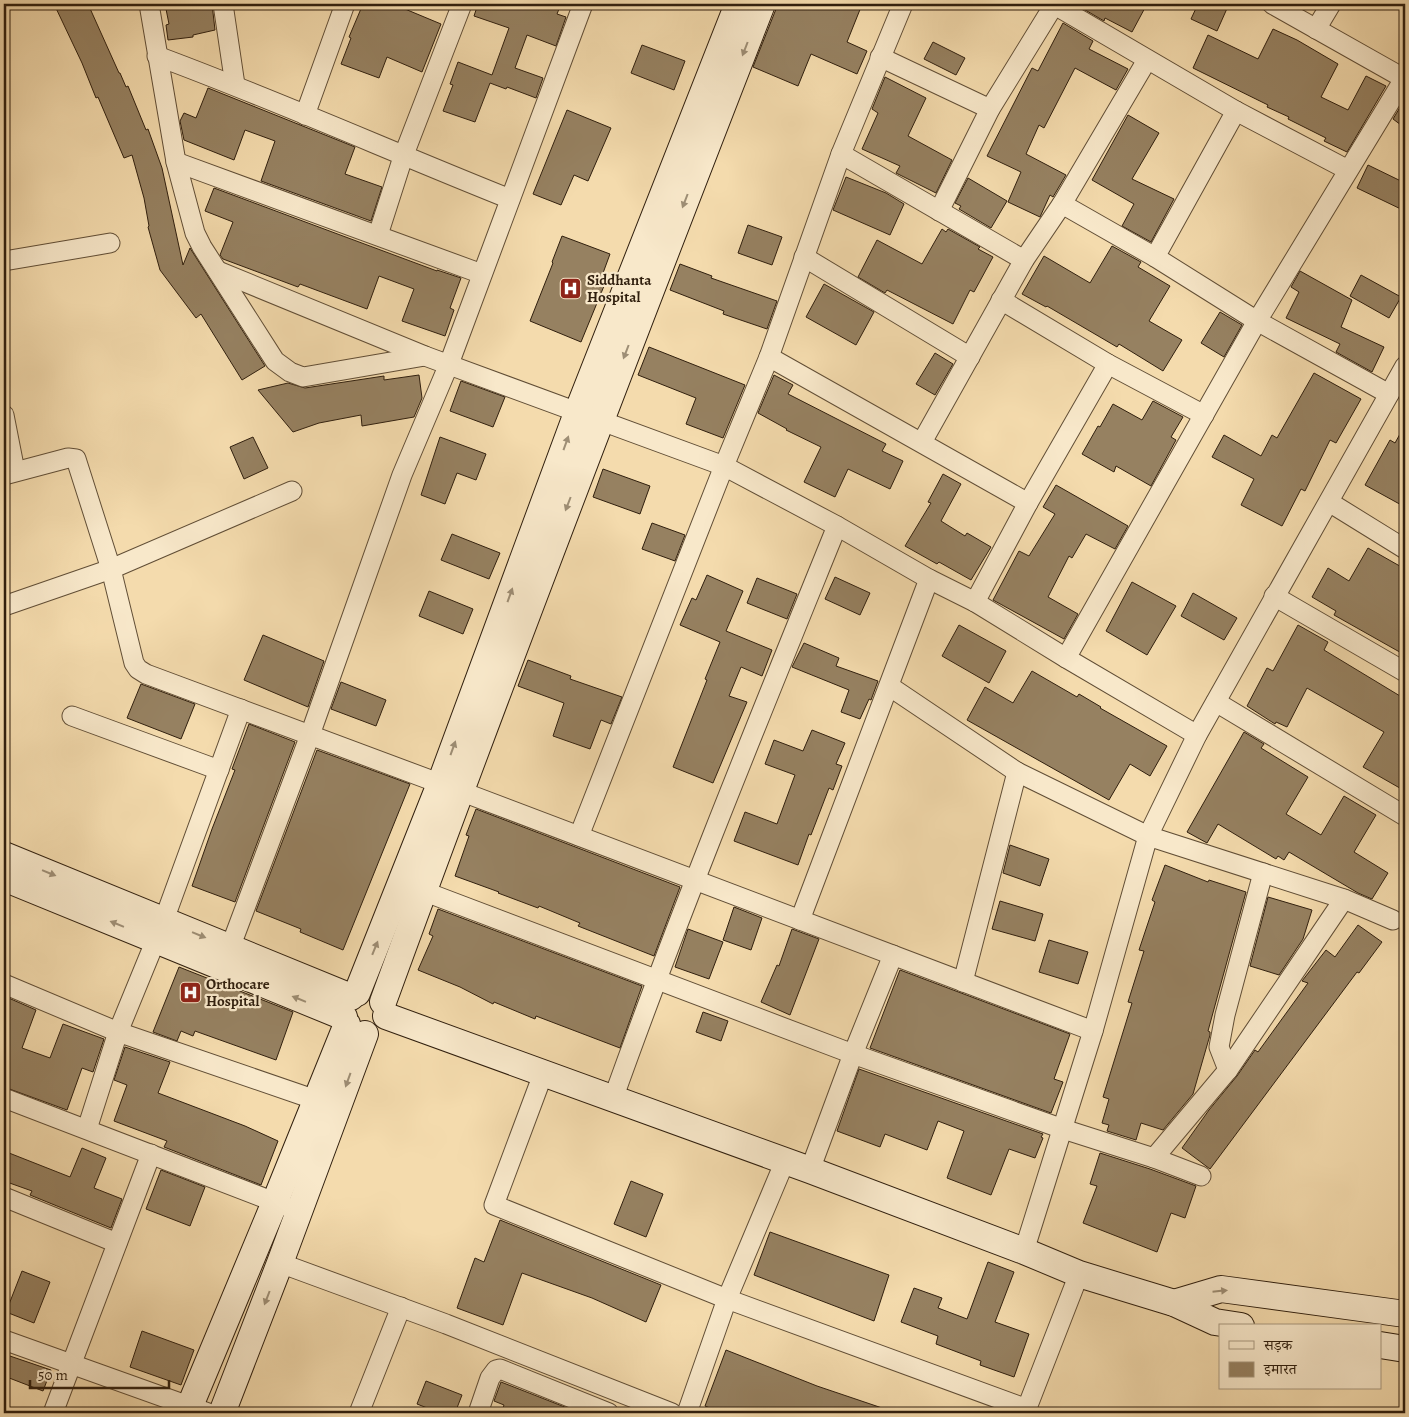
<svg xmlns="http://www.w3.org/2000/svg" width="1409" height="1417" viewBox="0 0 1409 1417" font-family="Alegreya,'Noto Serif Devanagari',serif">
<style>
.building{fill:#968161;stroke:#301f0e}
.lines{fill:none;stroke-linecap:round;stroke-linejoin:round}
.street-casing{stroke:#614e36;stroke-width:21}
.secondary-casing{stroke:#301f0e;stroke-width:28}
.street{stroke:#f8e8ca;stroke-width:19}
.secondary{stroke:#f8e8ca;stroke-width:26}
.oneway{fill:#9e8e75}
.labels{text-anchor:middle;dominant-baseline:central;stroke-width:4.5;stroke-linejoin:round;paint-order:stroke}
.poi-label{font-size:15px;font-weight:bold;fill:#301f0e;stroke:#f8e8ca;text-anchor:start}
</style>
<rect width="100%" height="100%" fill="#f4dbad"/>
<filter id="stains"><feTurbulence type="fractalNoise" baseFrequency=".004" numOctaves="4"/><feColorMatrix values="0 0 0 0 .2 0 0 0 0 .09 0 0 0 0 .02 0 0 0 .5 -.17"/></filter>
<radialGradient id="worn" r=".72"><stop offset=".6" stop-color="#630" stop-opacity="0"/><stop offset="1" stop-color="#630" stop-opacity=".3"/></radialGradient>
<g class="building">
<polygon points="54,4 88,4 119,73 120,73 126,87 128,86 146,130 148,129 162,168 183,265 190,248 265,366 242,380 201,314 196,318 160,270 148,227 149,226 144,198 132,155 124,158 98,97 96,98 82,63"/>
<polygon points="165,4 212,4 215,30 193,35 193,37 168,40 166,25 169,24"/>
<polygon points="363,4 393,4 441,24 422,72 387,57 379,78 341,64 351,38 349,37"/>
<polygon points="478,4 561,4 557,14 566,17 556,46 527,35 515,68 543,78 536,98 507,87 506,89 490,83 475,122 443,111 453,85 450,84 458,62 492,75 509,28 474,16"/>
<polygon points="778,4 853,4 861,7 847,42 867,51 857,74 811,54 798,86 753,67"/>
<polygon points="1075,4 1147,4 1132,32 1105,18 1104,21"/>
<polygon points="1198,4 1229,4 1217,31 1191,19"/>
<polygon points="1063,23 1093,41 1089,49 1128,69 1116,90 1075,68 1044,128 1039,125 1026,154 1066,175 1053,197 1050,195 1040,217 1008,202 1021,172 987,156 1032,68 1038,71"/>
<polygon points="1273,29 1297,40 1338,64 1321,97 1348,110 1366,76 1386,86 1347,152 1324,141 1326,138 1288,119 1289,117 1267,107 1268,105 1193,68 1208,35 1258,59"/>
<polygon points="933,42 965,58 956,75 924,59"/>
<polygon points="642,45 685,61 674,90 631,73"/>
<polygon points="885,77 926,98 908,136 952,160 936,193 896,173 900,166 862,149 878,113 872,109"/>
<polygon points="208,88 355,147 345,174 382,187 371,221 261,181 275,141 245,130 234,160 184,140 180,121 184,113 196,118"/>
<polygon points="1405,99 1405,128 1393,119"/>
<polygon points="567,110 611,128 588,181 574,175 561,205 533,194"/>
<polygon points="1128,115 1159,133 1132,179 1174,199 1151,242 1122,226 1134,204 1092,180"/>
<polygon points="1368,165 1405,183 1405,211 1357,188"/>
<polygon points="846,177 886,193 904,204 890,235 833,210"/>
<polygon points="968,178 1007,201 991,228 959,209 961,206 955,203"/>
<polygon points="214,188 437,271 437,270 461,278 450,308 454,310 445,336 402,321 414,289 379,276 367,309 300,284 298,287 223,259 220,255 233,222 205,211"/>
<polygon points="748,225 782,237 772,265 738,253"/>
<polygon points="942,229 946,232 948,229 980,247 978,249 993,257 974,292 970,290 953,324 887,290 885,293 858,277 877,240 922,264"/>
<polygon points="562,236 610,254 599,284 604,286 581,342 530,321 553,263 552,262"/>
<polygon points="1112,246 1141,262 1138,267 1170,286 1149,321 1182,340 1163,371 1119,344 1117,347 1047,306 1046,307 1022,294 1044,256 1090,283"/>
<polygon points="680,264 712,276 711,278 777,301 767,329 723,314 724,311 670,290"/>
<polygon points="1300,271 1352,300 1341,327 1384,347 1372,372 1336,352 1340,344 1286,318 1299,292 1291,287"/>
<polygon points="1361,275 1401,297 1389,318 1350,296"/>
<polygon points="824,284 874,312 856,345 806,317"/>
<polygon points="1220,312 1242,325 1224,357 1201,343"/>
<polygon points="649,347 745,385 723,438 686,424 696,398 638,375"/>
<polygon points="935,353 953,364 935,395 916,384"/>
<polygon points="1314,373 1361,399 1336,443 1330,440 1305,491 1301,489 1282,526 1241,505 1254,479 1212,457 1224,435 1261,456 1272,435 1277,438"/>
<polygon points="419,375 422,398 414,417 362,426 361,415 319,423 293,432 258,390 288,383 305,388 384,376 384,380"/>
<polygon points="774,375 793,385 788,394 886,444 882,451 903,461 890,489 848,469 835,497 804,482 821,447 786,430 787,429 758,413"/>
<polygon points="461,381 505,397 493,427 450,411"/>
<polygon points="1153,401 1183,417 1171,437 1176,440 1151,486 1116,466 1114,472 1082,454 1098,426 1100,427 1113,404 1142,420"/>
<polygon points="1405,425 1405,507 1365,485 1390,440 1395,443"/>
<polygon points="253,437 268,468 244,479 230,447"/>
<polygon points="440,437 486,454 476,480 457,473 445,504 421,495"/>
<polygon points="603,469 650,486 640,514 593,497"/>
<polygon points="943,474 961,484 941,521 965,536 967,533 991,547 971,580 939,562 937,564 905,546 931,503 928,502"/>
<polygon points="1056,485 1128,526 1115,549 1086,534 1072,558 1069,556 1048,597 1078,614 1064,639 993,600 1019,551 1029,556 1055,514 1043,507"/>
<polygon points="652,523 685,535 675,561 642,549"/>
<polygon points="452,534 500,553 489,579 441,560"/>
<polygon points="1368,548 1405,569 1405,655 1334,615 1336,611 1312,597 1328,568 1349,581"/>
<polygon points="707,575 743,591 726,631 772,650 762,676 741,667 729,696 747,702 713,783 673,767 707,680 705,679 720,642 680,625 692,598 696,600"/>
<polygon points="835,577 870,593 860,615 825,599"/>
<polygon points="757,578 797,594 787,619 747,603"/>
<polygon points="1132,582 1176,606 1147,655 1106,631"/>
<polygon points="429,591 473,609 463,634 419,616"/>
<polygon points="1193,593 1237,618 1224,640 1181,616"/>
<polygon points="959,625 1006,651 989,683 942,656"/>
<polygon points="1298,625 1328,642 1324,650 1405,699 1405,791 1363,767 1384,732 1307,688 1287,727 1276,722 1275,724 1247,706 1267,668 1273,671"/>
<polygon points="263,635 324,661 308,707 244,680"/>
<polygon points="804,643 839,658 836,666 878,681 871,700 869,699 860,719 841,712 849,690 792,667"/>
<polygon points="528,660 571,676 570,679 622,697 611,724 601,720 590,749 553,736 564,703 518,686"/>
<polygon points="1032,671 1077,697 1079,694 1101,707 1100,708 1167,746 1150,776 1130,764 1109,800 967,720 985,687 1013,703"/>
<polygon points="341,682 386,700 376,726 331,709"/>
<polygon points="141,684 195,704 181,739 127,718"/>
<polygon points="249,724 295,742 235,902 192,886 212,829 235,770 232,769"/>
<polygon points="812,730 845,743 836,764 842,766 833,790 829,788 811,835 809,834 798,865 734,841 745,812 777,824 795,775 765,764 774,740 803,751"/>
<polygon points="1244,732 1264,744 1261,748 1308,777 1286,814 1321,835 1344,796 1376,815 1354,852 1388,873 1372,899 1358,893 1289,852 1284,860 1278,856 1276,859 1218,824 1207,843 1187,832"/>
<polygon points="317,750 410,784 343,950 300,932 301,929 256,911"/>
<polygon points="476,809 680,887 654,956 578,926 580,923 539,906 538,908 498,893 499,892 455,876 469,836 466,835"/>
<polygon points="1010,845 1049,859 1040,886 1003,873"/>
<polygon points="1165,865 1208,882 1209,880 1246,892 1208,1031 1210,1032 1210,1035 1193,1094 1163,1130 1141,1123 1136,1140 1107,1131 1109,1125 1102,1123 1109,1099 1103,1097 1132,1003 1128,1002 1144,951 1139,950 1155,902 1152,900"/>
<polygon points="1268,897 1312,910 1303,939 1279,975 1250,966"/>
<polygon points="1000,901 1043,914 1035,941 992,929"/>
<polygon points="734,907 762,918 751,950 723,940"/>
<polygon points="438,909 642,986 620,1048 536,1016 535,1019 494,1002 493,1004 460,987 418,970 433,936 429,934"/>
<polygon points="1358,925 1382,942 1359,973 1357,972 1210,1169 1182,1148 1209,1110 1237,1076 1255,1050 1258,1052 1308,983 1302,981 1326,950 1335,957"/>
<polygon points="688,929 723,942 709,979 675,967"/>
<polygon points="792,929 819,939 790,1015 761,1002 777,965 779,966"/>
<polygon points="1049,940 1088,952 1078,984 1039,972"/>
<polygon points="179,967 293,1012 276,1060 195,1031 193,1036 181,1031 177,1041 153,1032"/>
<polygon points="900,970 1070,1034 1054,1079 1063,1082 1051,1113 870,1048"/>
<polygon points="4,996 36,1010 22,1048 50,1058 63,1024 104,1039 93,1072 82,1068 67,1110 4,1087"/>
<polygon points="703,1012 728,1021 721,1041 696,1032"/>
<polygon points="125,1047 170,1062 158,1093 245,1126 278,1141 261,1185 164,1147 167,1141 114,1121 127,1085 114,1080"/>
<polygon points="859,1069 1043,1134 1041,1137 1043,1138 1035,1158 1009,1149 991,1195 947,1178 964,1131 938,1121 927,1150 885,1134 880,1147 837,1131"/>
<polygon points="82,1148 106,1158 94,1188 122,1199 111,1228 30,1195 32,1191 4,1181 4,1151 70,1177"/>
<polygon points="1100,1153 1150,1169 1196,1186 1185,1218 1171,1213 1157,1252 1083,1223 1097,1186 1090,1184"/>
<polygon points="161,1170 205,1187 190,1226 146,1209"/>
<polygon points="631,1181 663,1194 646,1237 614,1224"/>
<polygon points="500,1220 661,1285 646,1322 592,1298 522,1273 503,1325 457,1308 475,1258 484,1262"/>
<polygon points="770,1232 889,1275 874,1321 754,1275"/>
<polygon points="988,1262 1014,1272 995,1322 1029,1334 1014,1377 980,1365 981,1361 936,1344 938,1336 901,1322 914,1288 942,1298 938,1308 967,1319"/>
<polygon points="22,1271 50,1282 34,1323 6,1312"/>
<polygon points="142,1331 194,1350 181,1385 130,1367"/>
<polygon points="726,1350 817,1386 891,1411 890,1413 722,1413 705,1406"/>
<polygon points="4,1354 51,1370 43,1391 4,1376"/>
<polygon points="426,1381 462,1395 455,1413 440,1413 417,1404"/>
<polygon points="501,1382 580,1413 501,1413 504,1405 494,1401"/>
</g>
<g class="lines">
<defs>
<g id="street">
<polyline points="149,4 176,162 195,233 202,247 275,361 290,372 303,377 425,356"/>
<polyline points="223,4 235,85"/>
<polyline points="1053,4 1236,111 1348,170"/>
<polyline points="1272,4 1405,79"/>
<polyline points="1316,29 1331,4"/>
<path d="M157,56C276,100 392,152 510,199"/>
<polyline points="880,57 990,109"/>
<polyline points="305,115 345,4"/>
<polyline points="841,154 1024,260"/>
<polyline points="176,162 482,274"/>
<polyline points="1062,204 1155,257 1257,321 1389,394"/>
<polyline points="939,211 990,109 1054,5"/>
<polyline points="378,235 403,157 462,4"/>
<polyline points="804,257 970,357"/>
<polyline points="1155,257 1236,111"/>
<polyline points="4,261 110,243"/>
<polyline points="218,271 425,356 724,466 837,526 929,579 975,602 1066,658 1197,735"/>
<polyline points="1001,300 1108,364 1204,415"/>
<polyline points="769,357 1028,503"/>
<polyline points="4,415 15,471"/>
<polyline points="922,442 1024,260 1062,204 1147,60"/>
<polyline points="4,475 68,458 76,459 111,569 134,663 138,669 146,674 460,791 1093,1031"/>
<polyline points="1329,502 1405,549"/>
<polyline points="1274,596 1405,672"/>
<polyline points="975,602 1028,503 1108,364"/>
<polyline points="4,606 111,569 292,491"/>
<polyline points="1066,658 1257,321 1404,79"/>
<polyline points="889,686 1017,772 1148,836 1344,899 1393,920"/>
<polyline points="1216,702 1405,816"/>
<polyline points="72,716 219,770"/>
<polyline points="579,836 724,466 769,357 841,154 903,4"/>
<polyline points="423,891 853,1054 1063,1129 1154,1158 1201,1176"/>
<polyline points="800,920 929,579"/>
<polyline points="230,948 310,735 402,475 449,364 583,4"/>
<polyline points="963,982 1017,772"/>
<polyline points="4,984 118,1032 316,1100"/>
<polyline points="1228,1070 1219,1047 1225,1015 1263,873"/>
<polyline points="543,1074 494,1205 727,1299 1027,1409"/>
<polyline points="4,1098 285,1206"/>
<path d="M613,1099C682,906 760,716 837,526"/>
<polyline points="87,1129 118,1032 164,920 241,709"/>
<polyline points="1154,1158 1228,1070 1344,899"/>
<polyline points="810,1170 853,1054 893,955"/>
<polyline points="4,1197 117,1243"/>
<polyline points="1024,1251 1093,1031 1148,836 1197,735 1405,366"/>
<polyline points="280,1263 446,1324 672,1413"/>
<polyline points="4,1340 208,1413"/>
<polyline points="53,1413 151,1154"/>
<polyline points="359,1413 401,1307"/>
<polyline points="478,1413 490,1378 496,1370 500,1369 609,1413"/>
<polyline points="687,1413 727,1299 785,1161"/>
<polyline points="1025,1413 1079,1274"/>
</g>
<g id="secondary">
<polyline points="4,855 351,997"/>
<polyline points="4,878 344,1017"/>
<polyline points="357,993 440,784 577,413 738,4"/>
<path d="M383,1002C505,667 633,335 762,4"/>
<polyline points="386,1016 810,1170 1024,1251 1079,1274 1174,1303 1215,1322 1241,1326"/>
<polyline points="1174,1303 1221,1289 1405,1314"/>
<polyline points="1380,1345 1405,1349"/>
<polyline points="187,1413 275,1202 347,1024"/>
<polyline points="222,1413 280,1263 365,1034"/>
</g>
</defs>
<use href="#street" class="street-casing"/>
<use href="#secondary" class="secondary-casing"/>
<use href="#street" class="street"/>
<use href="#secondary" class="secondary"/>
</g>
<defs><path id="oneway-solid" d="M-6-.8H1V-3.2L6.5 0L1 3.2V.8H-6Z" transform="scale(1.25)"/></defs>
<g class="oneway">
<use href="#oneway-solid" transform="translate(745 49) rotate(111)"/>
<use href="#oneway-solid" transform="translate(685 201) rotate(111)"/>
<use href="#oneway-solid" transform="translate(626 352) rotate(111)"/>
<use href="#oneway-solid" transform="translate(566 443) rotate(-70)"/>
<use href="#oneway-solid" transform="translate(568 504) rotate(111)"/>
<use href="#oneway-solid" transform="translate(510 595) rotate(-70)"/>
<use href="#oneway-solid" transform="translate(453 748) rotate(-70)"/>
<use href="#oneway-solid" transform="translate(49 873) rotate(22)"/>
<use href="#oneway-solid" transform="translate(117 924) rotate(-158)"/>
<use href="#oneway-solid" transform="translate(199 935) rotate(22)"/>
<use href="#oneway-solid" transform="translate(375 948) rotate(-68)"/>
<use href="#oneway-solid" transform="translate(299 999) rotate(-158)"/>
<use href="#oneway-solid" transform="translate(348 1080) rotate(110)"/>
<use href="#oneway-solid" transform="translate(1220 1291) rotate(-6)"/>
<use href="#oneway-solid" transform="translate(267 1298) rotate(111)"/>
</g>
<defs>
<symbol id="hospital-square" viewBox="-11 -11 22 22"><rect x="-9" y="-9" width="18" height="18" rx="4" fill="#8f2418" stroke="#f8e8ca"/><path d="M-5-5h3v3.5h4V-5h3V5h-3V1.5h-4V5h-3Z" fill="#fff"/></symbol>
</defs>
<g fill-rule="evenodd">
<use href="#hospital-square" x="558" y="276" width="25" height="25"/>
<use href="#hospital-square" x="178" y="980" width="25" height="25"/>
</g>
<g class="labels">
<g class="poi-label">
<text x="587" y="280">Siddhanta<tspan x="587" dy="17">Hospital</tspan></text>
<text x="206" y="984">Orthocare<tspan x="206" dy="17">Hospital</tspan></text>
</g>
</g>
<rect width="1409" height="1417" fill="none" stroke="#f4dbad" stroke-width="20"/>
<rect x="5" y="5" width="1399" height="1407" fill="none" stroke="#301f0e" stroke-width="2.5"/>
<rect x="10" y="10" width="1389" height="1397" fill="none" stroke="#301f0e"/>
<rect x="1219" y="1324" width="162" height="65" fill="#f8e8ca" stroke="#a8987f"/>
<rect x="1229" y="1341" width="25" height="8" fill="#f8e8ca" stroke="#a8987f"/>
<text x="1264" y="1350" font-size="15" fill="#301f0e">सड़क</text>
<rect x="1229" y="1362" width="25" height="15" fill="#968161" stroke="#a8987f"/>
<text x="1264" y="1374" font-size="15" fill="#301f0e">इमारत</text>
<path d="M30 1380v8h139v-8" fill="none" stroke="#301f0e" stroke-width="2.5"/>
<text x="38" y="1380" font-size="15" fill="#301f0e" stroke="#f8e8ca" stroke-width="4" paint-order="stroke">50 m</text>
<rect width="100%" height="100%" filter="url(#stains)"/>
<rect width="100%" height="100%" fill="url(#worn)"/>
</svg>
